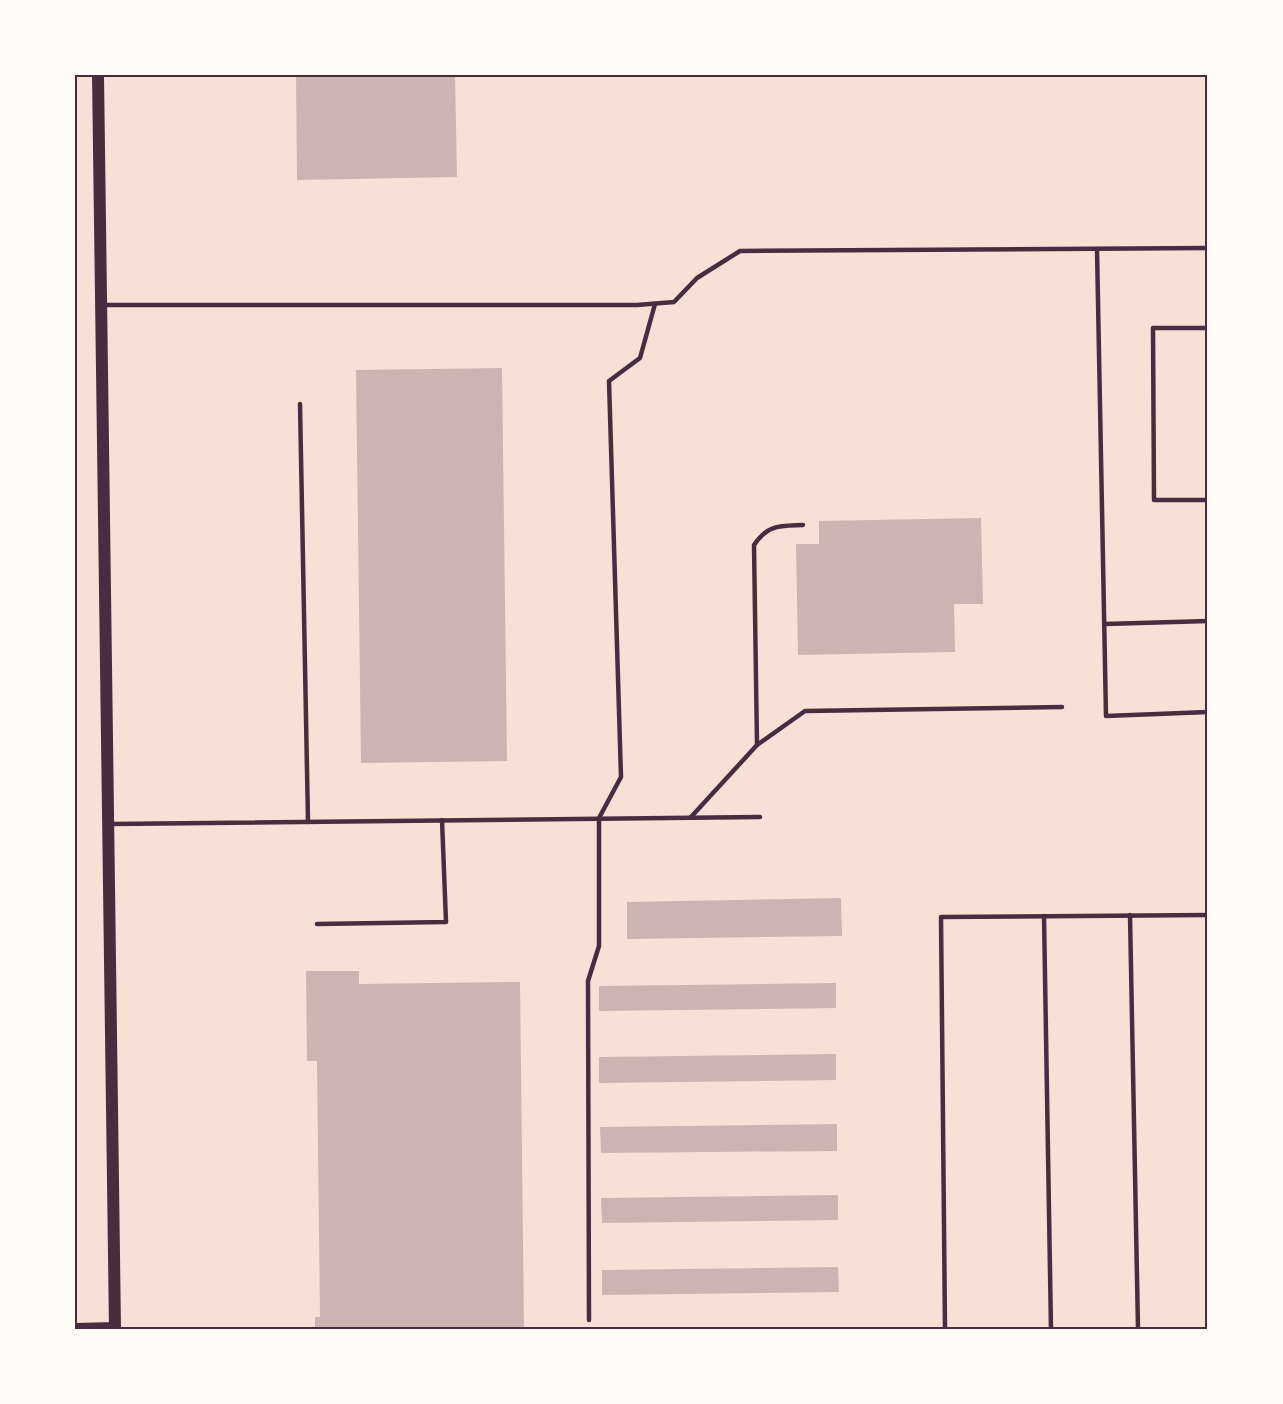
<svg xmlns="http://www.w3.org/2000/svg" width="1283" height="1404" viewBox="0 0 1283 1404" font-family="'Noto Sans',sans-serif">
<style>
.building{fill:#ccb4b1}
.lines{fill:none;stroke-linecap:round;stroke-linejoin:round}
.service{stroke:#4a2c40;stroke-width:4.5}
.minor{stroke:#4a2c40;stroke-width:6}
.secondary{stroke:#4a2c40;stroke-width:12}
.neatline{fill:none;stroke:#4a2c40;stroke-width:2}
</style>
<rect width="100%" height="100%" fill="#f7e1d7"/>
<g class="building">
<polygon points="296,75 455,75 457,177 297,180"/>
<polygon points="502,368 507,761 361,763 356,370"/>
<polygon points="981,518 983,604 954,604 955,652 798,655 796,544 819,544 819,521"/>
<polygon points="841,898 842,936 627,939 627,902"/>
<polygon points="306,971 359,971 359,984 520,982 524,1329 315,1329 315,1317 320,1317 317,1061 307,1061"/>
<polygon points="836,983 836,1008 599,1011 599,986"/>
<polygon points="836,1054 836,1080 599,1083 599,1057"/>
<polygon points="837,1124 837,1151 601,1153 600,1127"/>
<polygon points="838,1195 838,1220 602,1223 601,1198"/>
<polygon points="838,1267 839,1292 602,1295 602,1270"/>
</g>
<g class="lines">
<g class="service">
<polyline points="1097,249 1106,716 1208,712"/>
<polyline points="101,305 637,305 674,302 697,278 740,251 1208,248"/>
<polyline points="1208,328 1153,328 1154,500 1208,500"/>
<polyline points="300,404 308,822"/>
<polyline points="1105,624 1208,621"/>
<path d="M757,745L754,545C768,524 780,526 803,525"/>
<polyline points="691,817 757,745 805,711 1062,707"/>
<polyline points="111,824 760,817"/>
<polyline points="1130,915 1138,1329"/>
<polyline points="1044,916 1051,1329"/>
<polyline points="317,924 446,922 442,820"/>
<polyline points="589,1320 588,981 599,946 599,818 621,777 609,381 640,358 655,304"/>
<polyline points="945,1329 941,917 1208,915"/>
</g>
<polyline class="minor" points="75,1326 115,1325"/>
<polyline class="secondary" points="98,75 115,1329"/>
</g>
<rect width="1283" height="1404" fill="none" stroke="#fffaf5" stroke-width="153"/>
<rect x="76" y="76" width="1130" height="1252" class="neatline"/>
</svg>
